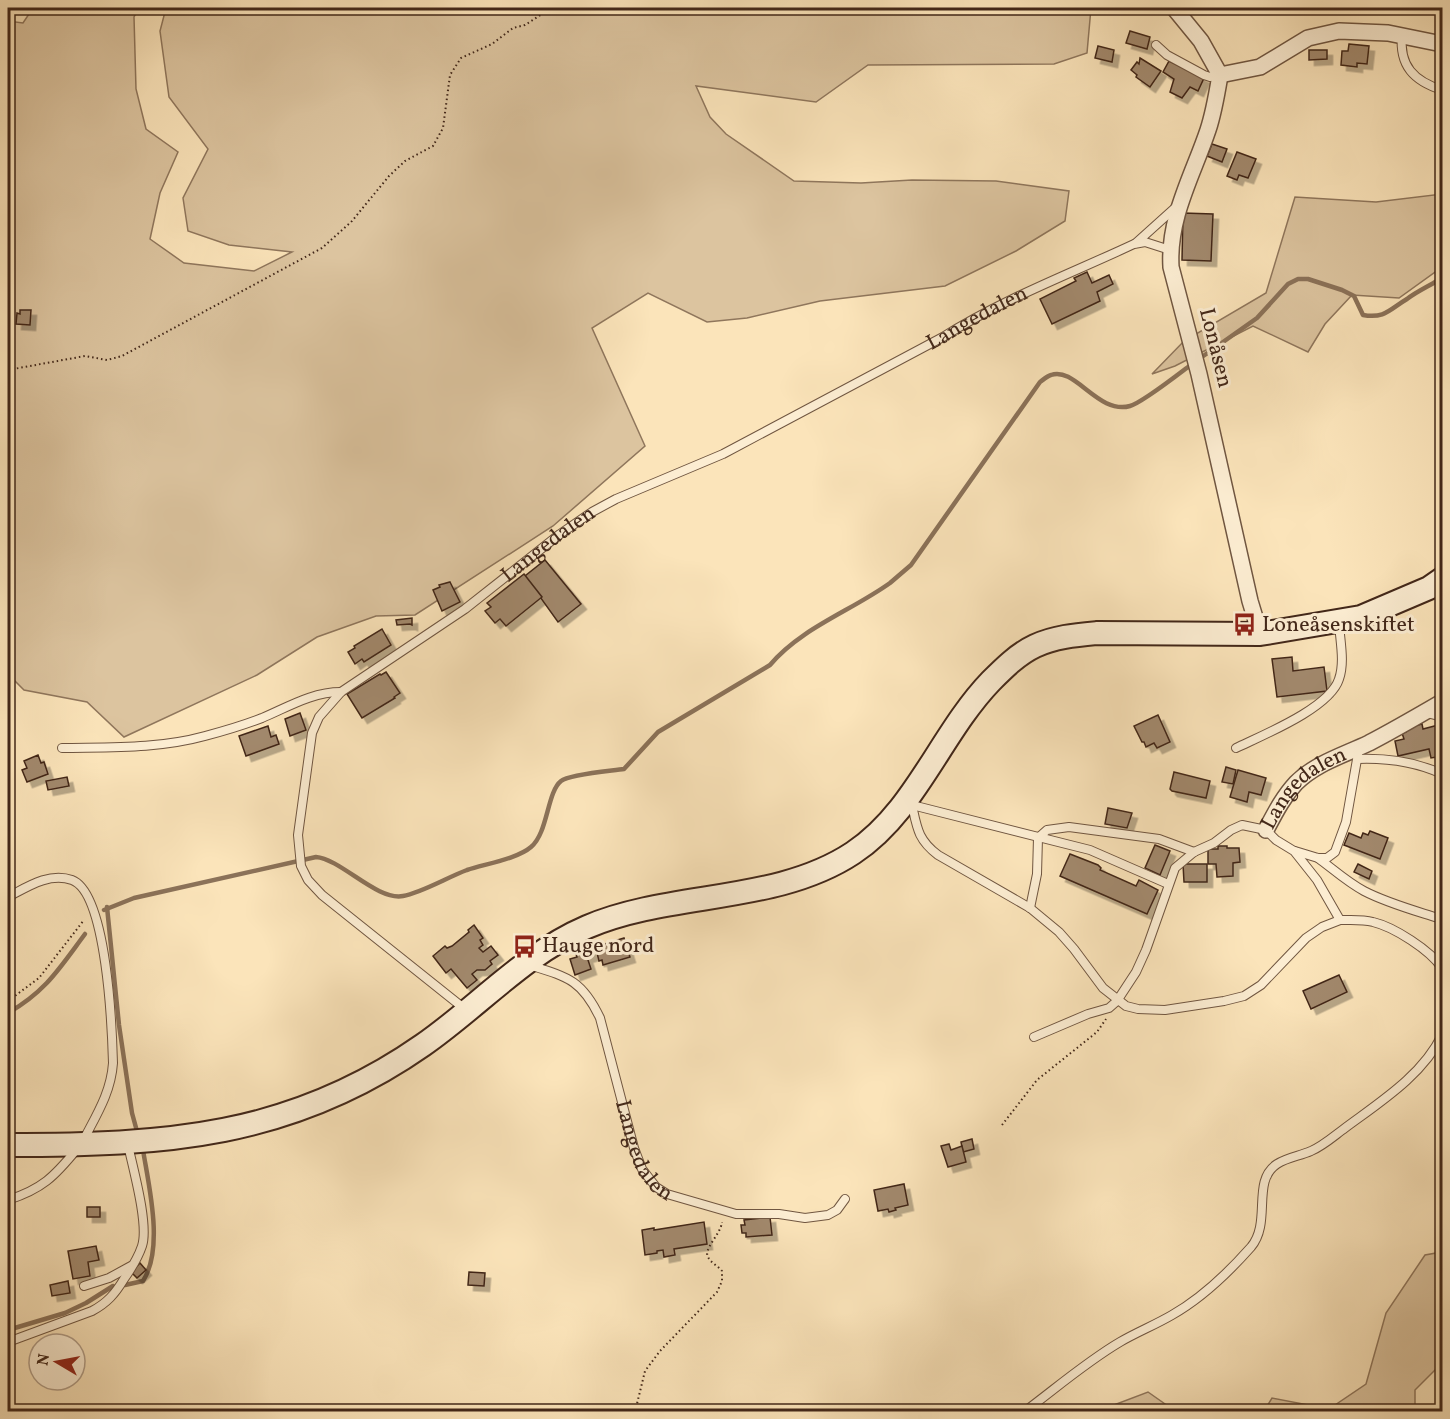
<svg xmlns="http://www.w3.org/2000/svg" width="1450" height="1419" viewBox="0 0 1450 1419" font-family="Vollkorn,serif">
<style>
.green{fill:#dcc49f;stroke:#8f765c;stroke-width:1.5}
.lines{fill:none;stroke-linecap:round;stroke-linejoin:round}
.stream{stroke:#8b7259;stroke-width:4.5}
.building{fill:#a2896d;stroke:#422719;stroke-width:1.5;filter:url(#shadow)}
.lane-casing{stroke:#705641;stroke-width:10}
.street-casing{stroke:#705641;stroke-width:18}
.secondary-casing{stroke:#422719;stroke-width:26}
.path{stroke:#422719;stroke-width:2;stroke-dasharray:1.5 3;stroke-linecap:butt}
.lane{stroke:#fcedd2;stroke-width:8}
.street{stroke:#fcedd2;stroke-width:15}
.secondary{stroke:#fcedd2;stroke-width:22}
.labels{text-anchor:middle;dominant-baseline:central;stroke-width:6;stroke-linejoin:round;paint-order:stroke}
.street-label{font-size:22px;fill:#422719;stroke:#fcedd2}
.poi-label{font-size:22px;fill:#422719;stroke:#fcedd2;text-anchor:start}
</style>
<defs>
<filter id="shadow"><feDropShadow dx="5.5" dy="5.5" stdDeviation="0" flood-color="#0004"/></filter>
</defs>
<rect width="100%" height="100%" fill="#fbe4ba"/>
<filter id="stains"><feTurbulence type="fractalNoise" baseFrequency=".00333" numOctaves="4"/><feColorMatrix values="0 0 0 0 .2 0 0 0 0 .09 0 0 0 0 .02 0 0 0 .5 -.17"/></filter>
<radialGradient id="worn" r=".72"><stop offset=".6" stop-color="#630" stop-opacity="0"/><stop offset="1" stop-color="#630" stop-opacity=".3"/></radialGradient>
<g class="green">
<polygon points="33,8 139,8 134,17 136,89 146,129 178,152 160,193 150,239 184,263 254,271 292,252 229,245 188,231 183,198 208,149 169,97 160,31 166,8 1091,8 1087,53 1054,64 868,65 816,102 696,86 710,117 726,134 794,181 861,183 912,180 996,181 1069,191 1065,221 1016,251 945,286 820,301 747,318 707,322 648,293 592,328 645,446 553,526 415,615 376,616 317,637 257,675 124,737 87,702 24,690 8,674 8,603 11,583 8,573 8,21 23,23"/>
<polygon points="1442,194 1442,267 1399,298 1352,295 1325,324 1308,352 1253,326 1175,366 1152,374 1184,341 1266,293 1295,197 1376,202"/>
<polygon points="1442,1252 1442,1363 1415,1390 1415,1411 1264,1411 1272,1398 1329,1409 1366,1384 1386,1313 1425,1255"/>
<polygon points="1148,1392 1175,1411 1098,1411"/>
</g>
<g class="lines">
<g class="stream">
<polyline points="1442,277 1437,281 1442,318"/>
<path d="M1199,359L1257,318L1288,284L1298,279H1308L1342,290L1354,296L1363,315C1385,319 1390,309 1407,299C1416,292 1427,287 1437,281"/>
<polyline points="107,907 119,1025 132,1113 138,1135"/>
<path d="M104,910L134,898L316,857C341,859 377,901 403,896C421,893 448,877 467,870C485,864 517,859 531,847C548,833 547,792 561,781C570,774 611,771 624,769L658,732L770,665C801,628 851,611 890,583C897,577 904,571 911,565L1040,382C1043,380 1047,376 1051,375C1075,366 1098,415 1130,406C1142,403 1180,373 1192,364"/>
<path d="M8,1013C46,991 59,969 85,934"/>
<path d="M125,1285L143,1281C164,1248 149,1187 143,1150"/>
<polyline points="8,1330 65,1313 86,1303 113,1286"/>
</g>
</g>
<g class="building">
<polygon points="1130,31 1150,37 1147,49 1126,43"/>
<polygon points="1349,44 1369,46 1367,64 1357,63 1357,67 1341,65 1342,51 1348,51"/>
<polygon points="1098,46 1114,50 1112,62 1095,58"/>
<polygon points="1309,50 1327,50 1327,59 1309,60"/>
<polygon points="1140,58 1161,71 1150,87 1136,77 1137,75 1131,70 1137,62 1139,64"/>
<polygon points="1169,61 1204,78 1198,91 1190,87 1182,98 1170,92 1174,79 1163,72"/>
<polygon points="1212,144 1227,149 1222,162 1207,156"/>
<polygon points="1237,152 1256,159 1248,178 1239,175 1237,180 1227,176"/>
<polygon points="1183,213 1213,214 1211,261 1182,260"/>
<polygon points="1087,272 1092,283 1109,275 1113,284 1097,292 1100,301 1052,324 1040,299 1076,281 1074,278"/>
<polygon points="20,310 31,310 30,325 16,324 17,313 20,314"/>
<polygon points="545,560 581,604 558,622 525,576"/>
<polygon points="524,574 542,597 506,626 500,619 495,623 485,611 491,607 487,603"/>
<polygon points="450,582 460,602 442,611 433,590 440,587 439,585"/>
<polygon points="412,618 412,625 410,624 397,625 396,620"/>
<polygon points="382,629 391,645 364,662 362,659 355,664 348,652 355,648 354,646"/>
<polygon points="1292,657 1293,671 1324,667 1327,691 1277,697 1272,659"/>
<polygon points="386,672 400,693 394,697 395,698 362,718 347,694 380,674 381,675"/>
<polygon points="300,713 306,730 290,736 285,719"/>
<polygon points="1158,715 1170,742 1157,748 1154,743 1146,747 1144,742 1142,742 1134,726"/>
<polygon points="1422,724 1423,729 1442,724 1442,756 1431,758 1429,749 1398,756 1395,741 1404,739 1402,733 1406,732 1405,728"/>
<polygon points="268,726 271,737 276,735 279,744 246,756 239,736"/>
<polygon points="38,755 41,763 44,762 48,774 27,782 22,770 27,768 24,761"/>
<polygon points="1226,767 1236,770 1233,784 1222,782"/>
<polygon points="1238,770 1266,778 1261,795 1249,792 1247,802 1230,797"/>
<polygon points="1174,772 1210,781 1206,798 1172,791 1170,789"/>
<polygon points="67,777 69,786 48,790 46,781"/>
<polygon points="1108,808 1132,813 1127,828 1105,824"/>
<polygon points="1370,831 1388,838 1380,859 1344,845 1349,833 1361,838 1363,833 1368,835"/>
<polygon points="1155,845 1170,851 1160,875 1145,868"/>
<polygon points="1218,846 1227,846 1227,848 1239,848 1240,862 1233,863 1233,876 1217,877 1216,864 1208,864 1208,849 1218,849"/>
<polygon points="1070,854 1098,865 1101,868 1100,870 1136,886 1139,880 1158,890 1147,914 1060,876"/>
<polygon points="1183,864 1207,864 1207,882 1184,882"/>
<polygon points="1358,864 1372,871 1369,879 1354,872"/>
<polygon points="474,925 483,938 480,940 483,945 479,948 483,952 491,946 498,955 490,961 492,964 485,970 477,970 472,974 477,980 467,988 451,969 446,973 433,956 445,946 447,948 452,946 469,932 468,930"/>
<polygon points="624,938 630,957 603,965 602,960 599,961 597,953 600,952 598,946"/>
<polygon points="589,946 593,955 587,957 591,969 575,975 570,959 577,957 575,951"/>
<polygon points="1339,975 1347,992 1311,1009 1303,991"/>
<polygon points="972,1139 974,1149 963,1152 961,1142"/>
<polygon points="949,1144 951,1150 962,1146 966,1162 948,1167 941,1146"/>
<polygon points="904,1184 908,1205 895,1208 896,1210 889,1212 888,1209 878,1211 874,1190"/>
<rect x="87" y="1207" width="13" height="10"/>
<polygon points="770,1217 772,1235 746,1237 746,1233 742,1233 741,1225 745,1225 744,1220"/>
<polygon points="704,1222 707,1244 674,1249 675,1255 664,1257 663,1250 657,1251 657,1253 645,1255 642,1230 654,1228 654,1230"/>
<polygon points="96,1246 99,1260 88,1262 90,1276 73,1279 68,1251"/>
<polygon points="140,1263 146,1270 137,1278 131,1272"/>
<polygon points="469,1272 485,1273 484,1286 468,1285"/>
<polygon points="68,1281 70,1293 52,1296 50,1285"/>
</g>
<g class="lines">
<defs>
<g id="lane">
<path d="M1402,35C1399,66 1414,81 1442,90"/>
<polyline points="1156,45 1167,55 1204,75 1210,77 1220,75"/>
<polyline points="1136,243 1176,207"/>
<polyline points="1427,713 1442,717"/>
<path d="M62,748C110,747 158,749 205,736C224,731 244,725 262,718C288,707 312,692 341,692"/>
<path d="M1236,748C1263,735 1330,708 1339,679C1345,662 1340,641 1339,623"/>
<path d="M1358,759C1387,758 1416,762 1442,774"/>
<path d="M908,801L912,805C917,828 918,840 938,855L1030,908L1059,932L1074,949L1103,988L1126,1006L1138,1009L1165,1010L1224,1001L1244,996L1261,985L1306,938L1322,927L1340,920"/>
<polyline points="912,805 1090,850 1168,884"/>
<polyline points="1295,851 1318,858 1327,858 1335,852 1346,822 1359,748"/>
<path d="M1318,858C1333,869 1347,882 1364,891C1387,903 1413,910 1438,918"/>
<path d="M8,897C27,887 49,872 72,880C107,893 112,1028 113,1063C111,1092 97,1114 84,1139"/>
<polyline points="1030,908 1037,874 1038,838 1047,830 1069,827 1159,839 1194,852"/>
<path id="s1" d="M529,965C568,977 582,980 600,1018L634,1148L642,1169L656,1187L667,1194L736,1214H779L805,1218L828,1215L837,1210L845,1199"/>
<path id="s2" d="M466,1010L322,895L308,880L301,866L298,835L312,733L319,717L341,692L465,609L560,534L592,512L616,499L723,454L943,337C1003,299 1070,274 1134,244L1145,242L1170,250"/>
<path d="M1034,1037L1088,1014L1109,1008L1117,1001L1136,972L1146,950L1175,868L1194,852L1214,843L1231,830L1242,825L1266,830L1276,840L1294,851L1317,880L1340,920C1351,920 1362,919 1373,922C1394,927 1430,950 1442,968"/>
<path d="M8,1200C42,1189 54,1177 77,1149"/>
<polyline points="84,1286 109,1278 131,1266"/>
<path d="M8,1342L92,1311C107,1303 115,1294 124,1279C131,1269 138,1258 142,1246C149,1225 133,1168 128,1145"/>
<path d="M1024,1412C1055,1389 1086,1362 1120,1342C1137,1332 1155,1325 1172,1315C1202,1298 1228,1273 1251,1247C1272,1222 1251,1181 1277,1164C1288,1157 1300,1156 1311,1151C1323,1146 1334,1136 1345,1128C1380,1102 1423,1075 1442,1035"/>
</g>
<g id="street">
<path d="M1174,8L1201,41L1220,75C1217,93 1214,112 1208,130C1193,175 1168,217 1171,267L1199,374L1250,601L1260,634"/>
<polyline points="1220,75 1260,67 1308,38 1339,31 1388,33 1442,44"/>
<path id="s3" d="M1266,830C1275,813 1283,797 1296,783C1316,763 1344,755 1369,743C1394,730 1418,716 1442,702"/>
</g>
<path id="secondary" d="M8,1145C164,1145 290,1138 423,1045C478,1007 524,954 587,927C671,891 776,904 853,853C916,811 940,734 991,681C1004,668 1018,654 1035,646C1054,637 1076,635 1097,633L1260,634L1361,617L1429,588L1442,579"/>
</defs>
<use href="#lane" class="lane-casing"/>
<use href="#street" class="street-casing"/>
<use href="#secondary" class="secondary-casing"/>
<g class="path">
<polyline points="8,370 85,356 107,360 122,356 322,248 352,221 389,176 405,161 433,146 443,128 450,75 461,58 492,44 513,28 525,25 542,14 559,8"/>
<polyline points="8,1001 39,978 84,920"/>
<polyline points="1002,1125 1037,1080 1097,1032 1106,1019"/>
<path d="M635,1412L645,1371L660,1351L717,1292L722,1281V1271C718,1266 711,1263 708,1257C703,1249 721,1234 722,1222"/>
</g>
<use href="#lane" class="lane"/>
<use href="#street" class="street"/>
<use href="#secondary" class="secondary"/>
</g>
<defs>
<symbol id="bus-bare" viewBox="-9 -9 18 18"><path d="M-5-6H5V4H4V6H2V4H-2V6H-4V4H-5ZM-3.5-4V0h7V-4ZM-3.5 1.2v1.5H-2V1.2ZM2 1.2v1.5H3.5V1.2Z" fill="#8f2418" stroke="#fcedd2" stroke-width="2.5" paint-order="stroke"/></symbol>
</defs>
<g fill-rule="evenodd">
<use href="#bus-bare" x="1228" y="608" width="33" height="33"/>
<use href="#bus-bare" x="508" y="930" width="33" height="33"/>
</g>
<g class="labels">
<g class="street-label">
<text stroke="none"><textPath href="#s2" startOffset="1146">Langedalen</textPath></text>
<text transform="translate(1215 348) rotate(76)">Lonåsen</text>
<text stroke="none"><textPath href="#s2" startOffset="660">Langedalen</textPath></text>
<text stroke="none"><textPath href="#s3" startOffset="58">Langedalen</textPath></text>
<text stroke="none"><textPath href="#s1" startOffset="234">Langedalen</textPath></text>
</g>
<g class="poi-label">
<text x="1262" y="625">Loneåsenskiftet</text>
<text x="542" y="946">Hauge nord</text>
</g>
</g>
<rect width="1450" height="1419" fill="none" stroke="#fbe4ba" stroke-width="30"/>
<rect x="9" y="9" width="1432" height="1401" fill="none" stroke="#422719" stroke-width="3"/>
<rect x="15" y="15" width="1420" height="1389" fill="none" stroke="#422719" stroke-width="1.5"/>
<g transform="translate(57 1362) rotate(280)"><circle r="28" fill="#fcedd2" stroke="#b29e88" stroke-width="1.5"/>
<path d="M0-4.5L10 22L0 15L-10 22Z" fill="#8f2418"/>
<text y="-9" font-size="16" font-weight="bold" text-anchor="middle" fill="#422719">N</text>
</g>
<rect width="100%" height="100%" filter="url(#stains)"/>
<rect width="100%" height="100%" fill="url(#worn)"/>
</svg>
